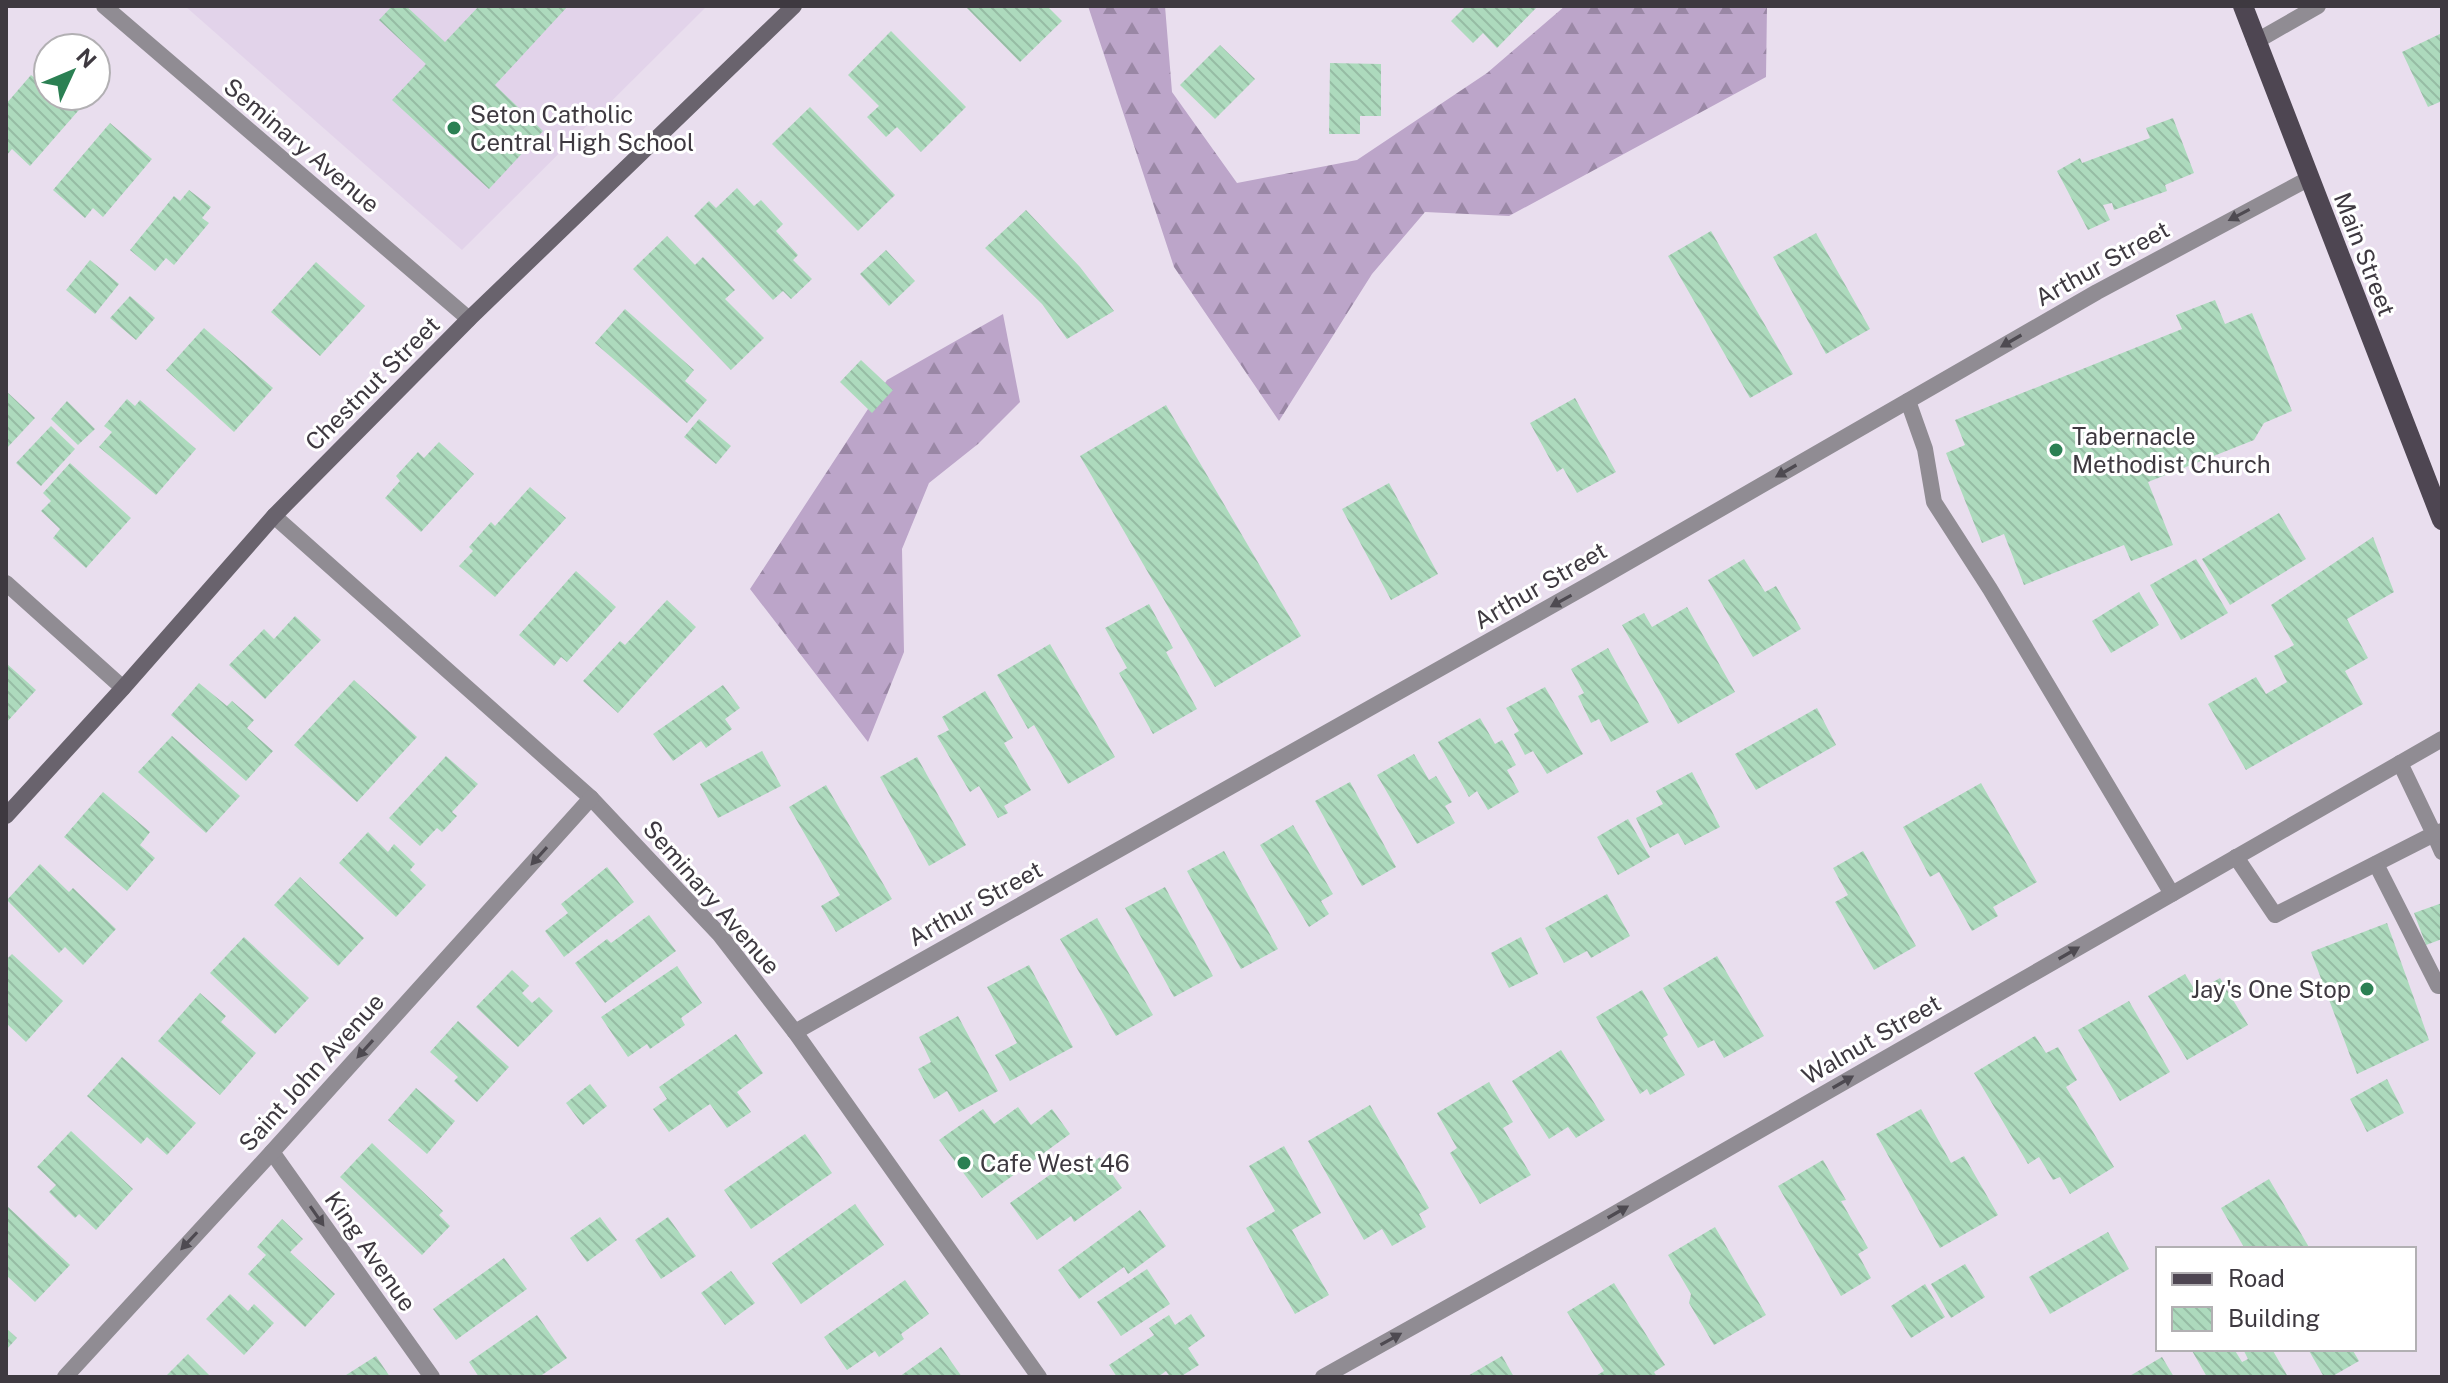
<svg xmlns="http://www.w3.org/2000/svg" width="2448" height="1383" viewBox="0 0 2448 1383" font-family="'Public Sans',sans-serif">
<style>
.built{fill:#e2d3ea}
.forest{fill:url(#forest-firs)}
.building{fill:url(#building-back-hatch)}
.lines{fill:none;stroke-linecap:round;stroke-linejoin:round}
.lane{stroke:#908c93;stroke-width:16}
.street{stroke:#908c93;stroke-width:16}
.secondary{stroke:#69636d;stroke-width:16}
.primary{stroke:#4e4652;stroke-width:20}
.oneway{fill:#4e4a51}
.poi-dot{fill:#2b8053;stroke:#fff;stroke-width:3}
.labels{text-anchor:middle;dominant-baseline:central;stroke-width:6;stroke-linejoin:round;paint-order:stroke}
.poi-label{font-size:24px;fill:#3e3940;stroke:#fff;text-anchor:start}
.street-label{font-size:24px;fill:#3e3940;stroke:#fff}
</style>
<defs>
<pattern id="forest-firs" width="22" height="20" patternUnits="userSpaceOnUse" patternTransform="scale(2)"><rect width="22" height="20" fill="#bca5c9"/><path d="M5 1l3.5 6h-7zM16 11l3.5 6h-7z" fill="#9a87a5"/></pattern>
<pattern id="building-back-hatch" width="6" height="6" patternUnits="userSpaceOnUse" patternTransform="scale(2)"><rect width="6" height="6" fill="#addabd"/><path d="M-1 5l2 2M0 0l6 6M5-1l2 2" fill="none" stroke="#96bca4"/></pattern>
</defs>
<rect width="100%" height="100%" fill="#e9deee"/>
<polygon class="built" points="185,6 707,6 462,250"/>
<g class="forest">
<polygon points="1088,6 1165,6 1172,92 1237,183 1357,160 1487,73 1565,6 1767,6 1766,77 1509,216 1425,212 1372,274 1279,421 1174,267"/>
<polygon points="1003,314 1020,402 978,444 929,483 902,549 904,652 868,742 750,589 887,380"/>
</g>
<g class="building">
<polygon points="392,6 406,6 445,42 479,6 568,6 495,85 543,131 489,189 392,100 426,64 379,20"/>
<polygon points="965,6 1047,6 1062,21 1020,62"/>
<polygon points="1466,6 1538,6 1497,48 1483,33 1473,43 1451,21"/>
<polygon points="891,31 966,107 921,152 897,127 886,137 867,117 879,106 848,75"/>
<polygon points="2442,33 2442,101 2428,107 2402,52"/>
<polygon points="1220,45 1255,79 1215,119 1180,85"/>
<polygon points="1330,63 1381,64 1381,116 1360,116 1360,134 1329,134"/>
<polygon points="31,75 42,84 48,78 48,96 77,96 85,103 30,166 12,149 6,156 6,104"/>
<polygon points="810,107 895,195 858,231 772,144"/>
<polygon points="2173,118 2194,173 2165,185 2167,191 2114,210 2112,203 2103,205 2110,220 2088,230 2057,171 2080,158 2082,163 2150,138 2146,128"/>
<polygon points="110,123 152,159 103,217 93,208 85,218 53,190"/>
<polygon points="737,188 754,206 761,200 783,224 776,231 798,255 793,260 812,279 791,299 783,291 773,300 694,216 709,201 716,208"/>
<polygon points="189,190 211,207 202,218 209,223 174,265 166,258 155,271 130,250 174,196 180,201"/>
<polygon points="1026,210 1080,267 1114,311 1067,339 1042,304 985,248"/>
<polygon points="1711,231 1793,374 1750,398 1668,256"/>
<polygon points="1816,233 1870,329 1826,354 1773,257"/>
<polygon points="667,236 695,265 703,257 735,290 725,299 764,338 731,370 633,269"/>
<polygon points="886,250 915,281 889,306 860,274"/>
<polygon points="90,260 119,284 95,314 66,290"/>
<polygon points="316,262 365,306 320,356 271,312"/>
<polygon points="130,296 155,318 136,340 110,318"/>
<polygon points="2215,300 2225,324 2252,313 2292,411 2264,423 2254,440 2148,482 2173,545 2131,561 2124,545 2024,585 2004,534 1982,543 1946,453 1965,445 1955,420 2182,329 2176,315"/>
<polygon points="625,309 694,370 685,381 707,400 687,423 595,343"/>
<polygon points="204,328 273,388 234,432 166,370"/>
<polygon points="861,360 893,390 872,413 840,382"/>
<polygon points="6,391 35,418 6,449"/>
<polygon points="1575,398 1616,472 1577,493 1563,468 1557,472 1530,423"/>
<polygon points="127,399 135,406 140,400 196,449 156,495 99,447 112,432 104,426"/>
<polygon points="67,401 95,429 78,445 51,419"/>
<polygon points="1166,405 1301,636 1215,687 1080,456"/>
<polygon points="699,419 731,446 716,464 684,437"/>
<polygon points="51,426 75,449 41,486 16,463"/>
<polygon points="439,442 474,474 421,532 385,498 400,481 396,476 418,452 424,458"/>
<polygon points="70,463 131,518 86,568 53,538 60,529 41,511 51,501 43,493"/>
<polygon points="1389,483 1438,574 1391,600 1342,509"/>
<polygon points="530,487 566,518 495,597 459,566 473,551 469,547 491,522 495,526"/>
<polygon points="2279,513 2306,559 2230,605 2202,559"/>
<polygon points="2373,537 2394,592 2347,619 2368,658 2345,671 2363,704 2246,770 2208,704 2256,677 2266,694 2287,682 2274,656 2294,645 2271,605"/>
<polygon points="1744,559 1765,592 1776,586 1801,629 1753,657 1708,580"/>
<polygon points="2196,559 2228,613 2181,640 2150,585"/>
<polygon points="576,571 616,607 567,662 561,657 554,666 519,635"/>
<polygon points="2139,592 2159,625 2111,653 2092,621"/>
<polygon points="667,600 696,627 618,713 583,681 620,641 625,645"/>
<polygon points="1149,604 1173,648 1166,652 1197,709 1153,734 1119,673 1127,668 1105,628"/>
<polygon points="1687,607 1735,692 1678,724 1622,625 1644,613 1652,627"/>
<polygon points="295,616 321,640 265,699 229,665 264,629 274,639"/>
<polygon points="1050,644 1115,757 1068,784 1034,725 1028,729 997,675"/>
<polygon points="1608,648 1649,722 1611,742 1599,719 1591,723 1578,696 1584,693 1571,669"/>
<polygon points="6,663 36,690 6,723"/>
<polygon points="354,680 417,737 357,802 294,745"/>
<polygon points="199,683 227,706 232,701 254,720 247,728 273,751 246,781 171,715"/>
<polygon points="723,685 740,708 725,719 732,729 706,748 701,741 673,761 653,734"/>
<polygon points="1545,687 1583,754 1547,774 1533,751 1525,755 1514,734 1519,731 1506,708"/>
<polygon points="985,691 1013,738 1004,743 1031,790 1004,806 1008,813 998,818 979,786 970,792 937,736 949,730 942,717"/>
<polygon points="1817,708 1836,745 1756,790 1735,754"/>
<polygon points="1480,718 1495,744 1502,740 1516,765 1507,770 1519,792 1488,810 1477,791 1469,797 1438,742"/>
<polygon points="172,736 240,796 206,833 138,772"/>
<polygon points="762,751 781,786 718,818 700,784"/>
<polygon points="1414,754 1429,780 1436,776 1452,802 1445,806 1455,823 1417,844 1377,775"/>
<polygon points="446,756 478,784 452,812 457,816 442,832 437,828 420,846 389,818"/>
<polygon points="917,757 966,845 929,866 880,777"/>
<polygon points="1692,772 1720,827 1685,845 1678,833 1650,848 1636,818 1663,804 1656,791"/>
<polygon points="1350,782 1396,867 1362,886 1315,801"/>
<polygon points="1981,783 2037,882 1993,907 1998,916 1972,931 1939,872 1930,877 1903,827"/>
<polygon points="826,785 892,899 836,932 821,906 840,895 789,807"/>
<polygon points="103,792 150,832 140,845 155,858 127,891 64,837"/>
<polygon points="1628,819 1650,857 1618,875 1597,837"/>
<polygon points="1293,825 1333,894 1321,901 1329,914 1309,927 1260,845"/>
<polygon points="368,832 388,852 394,844 415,864 410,870 426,885 396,917 339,863"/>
<polygon points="1224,851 1278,949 1241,969 1187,871"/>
<polygon points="1863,851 1916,946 1874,970 1835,902 1848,895 1833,868"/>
<polygon points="40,864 69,892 73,888 116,929 83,965 65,947 59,953 7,900"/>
<polygon points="607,867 634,902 564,957 545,931 568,913 561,904"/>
<polygon points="300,877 364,938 338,966 274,905"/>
<polygon points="1165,887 1213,976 1174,997 1125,908"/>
<polygon points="1607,894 1630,936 1591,958 1587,951 1564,963 1545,928"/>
<polygon points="2442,903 2442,939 2426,945 2414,913"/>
<polygon points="649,915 676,951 605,1003 575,963 607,939 611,943"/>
<polygon points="1097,918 1153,1015 1116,1036 1060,939"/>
<polygon points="2387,923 2429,1040 2357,1074 2311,952"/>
<polygon points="244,937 309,998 275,1034 210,973"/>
<polygon points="1521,937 1538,974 1509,988 1491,953"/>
<polygon points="12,954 63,1001 26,1042 6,1023 6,960"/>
<polygon points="1717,956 1764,1036 1724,1058 1714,1040 1698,1048 1663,988"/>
<polygon points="1029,965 1073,1047 1010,1081 995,1055 1017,1043 987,987"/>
<polygon points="677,966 702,1003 681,1018 685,1025 650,1049 647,1044 628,1057 601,1017"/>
<polygon points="512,970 529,986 522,993 532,1003 539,997 553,1011 518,1047 476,1007"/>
<polygon points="2185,974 2196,992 2220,978 2248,1025 2187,1060 2148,996"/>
<polygon points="1642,990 1668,1035 1663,1038 1685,1075 1650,1095 1647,1089 1640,1094 1596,1017"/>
<polygon points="200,993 226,1016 221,1022 256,1053 220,1095 158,1041"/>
<polygon points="2129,1001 2170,1072 2120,1101 2078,1030"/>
<polygon points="958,1016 998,1091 959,1112 947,1091 934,1099 918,1069 931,1062 919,1037"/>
<polygon points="458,1021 509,1067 477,1102 454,1081 458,1077 430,1052"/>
<polygon points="736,1034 763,1073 737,1092 751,1112 727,1128 710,1104 669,1132 653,1109 667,1099 659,1087"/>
<polygon points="2035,1036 2046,1053 2058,1047 2077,1080 2066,1087 2114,1167 2070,1194 2060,1177 2053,1180 2039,1157 2028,1164 1974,1073"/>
<polygon points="1561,1050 1605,1120 1576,1138 1568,1127 1549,1139 1512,1081"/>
<polygon points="122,1057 196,1123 167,1155 147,1137 141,1144 87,1096"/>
<polygon points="2387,1079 2404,1113 2367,1132 2350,1099"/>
<polygon points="1489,1082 1513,1122 1503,1128 1531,1175 1480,1204 1450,1153 1457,1148 1437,1113"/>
<polygon points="590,1084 607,1106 583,1125 566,1103"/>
<polygon points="416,1088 455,1121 427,1154 388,1120"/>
<polygon points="1370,1105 1429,1208 1419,1214 1426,1227 1392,1246 1382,1229 1364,1240 1308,1141"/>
<polygon points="1018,1107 1031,1125 1052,1109 1070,1134 982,1198 939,1140 983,1109 994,1124"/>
<polygon points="1921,1109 1951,1163 1964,1156 1998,1215 1940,1248 1876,1134"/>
<polygon points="71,1131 133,1189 96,1230 79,1214 75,1218 49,1192 56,1185 37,1167"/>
<polygon points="805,1134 832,1173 751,1229 724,1190"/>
<polygon points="372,1143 443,1211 439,1215 450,1226 422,1255 340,1177"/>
<polygon points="1284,1146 1321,1213 1292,1230 1329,1295 1295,1314 1246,1228 1275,1211 1249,1166"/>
<polygon points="1100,1157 1122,1188 1074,1222 1071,1216 1037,1240 1010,1203 1068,1162 1077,1174"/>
<polygon points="1823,1160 1846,1200 1841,1201 1868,1248 1858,1254 1871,1278 1841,1296 1778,1186"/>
<polygon points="2269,1179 2310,1249 2245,1249 2221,1208"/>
<polygon points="855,1204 884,1245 801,1304 772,1263"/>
<polygon points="6,1205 70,1265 35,1302 6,1275"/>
<polygon points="1140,1210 1166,1246 1128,1274 1124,1267 1079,1299 1058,1270"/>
<polygon points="600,1217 617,1240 587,1262 570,1238"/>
<polygon points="668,1217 696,1256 661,1279 635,1240"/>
<polygon points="282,1219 303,1239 290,1252 335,1294 305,1327 248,1274 266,1255 257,1247"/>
<polygon points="1715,1227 1766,1315 1714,1345 1689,1303 1691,1294 1668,1255"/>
<polygon points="2108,1232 2129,1269 2050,1314 2029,1277"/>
<polygon points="504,1258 527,1289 456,1340 433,1309"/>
<polygon points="1965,1264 1985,1297 1951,1318 1931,1284"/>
<polygon points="1147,1269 1170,1304 1121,1336 1097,1302"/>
<polygon points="731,1271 755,1303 725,1325 701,1293"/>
<polygon points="905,1280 929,1314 901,1334 904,1339 879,1357 875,1351 847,1370 824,1337"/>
<polygon points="1614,1283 1665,1365 1654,1372 1657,1377 1594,1377 1604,1371 1567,1312"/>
<polygon points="1925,1284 1945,1317 1911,1338 1891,1306"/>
<polygon points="230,1294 248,1311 254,1304 274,1323 244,1355 206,1319"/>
<polygon points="1191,1314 1205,1336 1188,1348 1199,1365 1180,1377 1170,1377 1166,1371 1158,1377 1117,1377 1109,1365 1154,1335 1149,1328 1169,1315 1175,1325"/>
<polygon points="537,1315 567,1358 539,1377 479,1377 469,1362"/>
<polygon points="6,1328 17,1338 6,1350"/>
<polygon points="941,1347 962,1377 899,1377"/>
<polygon points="2191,1349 2234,1349 2242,1362 2248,1359 2243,1349 2272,1349 2288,1377 2207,1377"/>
<polygon points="2308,1349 2352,1349 2359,1361 2331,1377 2324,1377"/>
<polygon points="188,1354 211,1377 165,1377"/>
<polygon points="376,1356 390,1377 343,1377"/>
<polygon points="1502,1356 1514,1377 1466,1377"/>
<polygon points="2162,1357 2174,1377 2128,1377"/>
</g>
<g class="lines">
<g class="lane">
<polyline points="1908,401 1925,449 1934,502 1990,589 2172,894"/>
<polyline points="2442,831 2434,834 2442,852"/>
<polyline points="2236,857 2275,915 2434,834 2400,763"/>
<polyline points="2376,864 2438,986 2442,984"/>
</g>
<g class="street">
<polyline points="104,6 469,319"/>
<polyline points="2255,42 2318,6"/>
<polyline points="274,516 591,798 720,935 795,1032 1039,1377"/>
<polyline points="6,583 123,688"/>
<polyline points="795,1032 1590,584 2097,292 2308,179"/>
<polyline points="272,1152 432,1377"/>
<polyline points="65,1377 272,1152 591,798"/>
<polyline points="1323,1377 1595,1225 2442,739"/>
</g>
<polyline class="secondary" points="6,816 123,688 274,516 469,319 794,6"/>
<polyline class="primary" points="2243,6 2442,520"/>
</g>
<defs><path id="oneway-solid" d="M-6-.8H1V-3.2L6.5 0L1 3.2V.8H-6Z" transform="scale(2)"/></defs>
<g class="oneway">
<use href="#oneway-solid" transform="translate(2239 215) rotate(152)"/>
<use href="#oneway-solid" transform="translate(2011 341) rotate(150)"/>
<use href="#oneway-solid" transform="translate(1786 471) rotate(150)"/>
<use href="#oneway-solid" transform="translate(1561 601) rotate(151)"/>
<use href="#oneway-solid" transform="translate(539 856) rotate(132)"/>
<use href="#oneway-solid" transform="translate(2069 953) rotate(-30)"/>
<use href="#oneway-solid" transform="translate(365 1049) rotate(132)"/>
<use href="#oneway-solid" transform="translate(1843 1082) rotate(-30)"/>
<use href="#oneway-solid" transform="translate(1618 1212) rotate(-30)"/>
<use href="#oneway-solid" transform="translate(317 1216) rotate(55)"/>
<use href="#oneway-solid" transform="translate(189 1241) rotate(133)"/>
<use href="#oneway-solid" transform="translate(1391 1339) rotate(-29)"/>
</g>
<g class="poi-dot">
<circle cx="454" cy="128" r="8"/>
<circle cx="2056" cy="450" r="8"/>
<circle cx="2367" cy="989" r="8"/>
<circle cx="964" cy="1163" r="8"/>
</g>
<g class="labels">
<g class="poi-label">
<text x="470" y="114">Seton Catholic<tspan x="470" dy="28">Central High School</tspan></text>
<text x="2072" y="436">Tabernacle<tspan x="2072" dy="28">Methodist Church</tspan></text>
<text x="2351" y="989" text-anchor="end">Jay's One Stop</text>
<text x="980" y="1163">Cafe West 46</text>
</g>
<g class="street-label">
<text transform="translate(302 145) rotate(40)">Seminary Avenue</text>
<text transform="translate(2365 254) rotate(69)">Main Street</text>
<text transform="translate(2102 263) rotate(-29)">Arthur Street</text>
<text transform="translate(372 383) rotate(-45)">Chestnut Street</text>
<text transform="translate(1540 585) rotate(-30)">Arthur Street</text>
<text transform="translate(712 897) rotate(49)">Seminary Avenue</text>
<text transform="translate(975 903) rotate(-29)">Arthur Street</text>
<text transform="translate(1871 1039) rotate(-30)">Walnut Street</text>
<text transform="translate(311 1072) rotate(-48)">Saint John Avenue</text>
<text transform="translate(371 1251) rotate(55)">King Avenue</text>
</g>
</g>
<rect width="2448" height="1383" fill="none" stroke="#3e3940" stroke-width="16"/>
<rect x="2156" y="1247" width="260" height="104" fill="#ffffff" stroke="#b2b0b3" stroke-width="2"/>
<rect x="2172" y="1273" width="40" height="12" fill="#4e4652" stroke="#b2b0b3" stroke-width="2"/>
<text x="2228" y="1287" font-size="24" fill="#3e3940">Road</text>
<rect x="2172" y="1307" width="40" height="24" fill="url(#building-back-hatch)" stroke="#b2b0b3" stroke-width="2"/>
<text x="2228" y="1327" font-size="24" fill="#3e3940">Building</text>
<g transform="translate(72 72) rotate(46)"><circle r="38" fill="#ffffff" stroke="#b2b0b3" stroke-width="2"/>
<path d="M0-6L14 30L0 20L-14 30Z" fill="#2b8053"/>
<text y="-12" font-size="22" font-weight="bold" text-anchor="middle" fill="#3e3940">N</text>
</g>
</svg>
